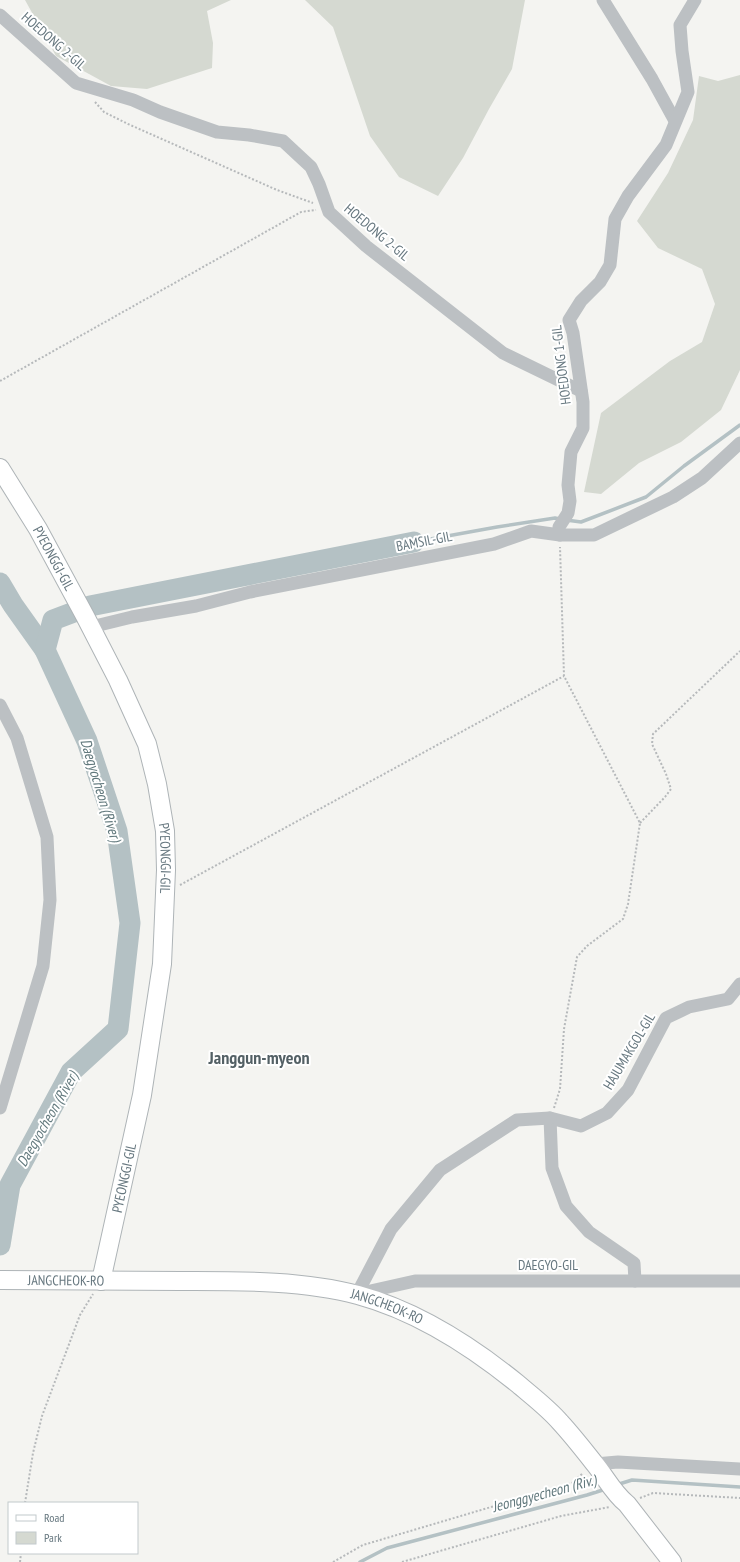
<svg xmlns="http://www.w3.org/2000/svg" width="740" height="1562" viewBox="0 0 740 1562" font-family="'PT Sans Narrow',sans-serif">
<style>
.green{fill:#d5d9d1}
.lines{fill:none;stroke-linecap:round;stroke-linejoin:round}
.stream{stroke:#b4c1c4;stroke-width:3.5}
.river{stroke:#b4c1c4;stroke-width:21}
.secondary-casing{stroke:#aeb4b7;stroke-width:20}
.path{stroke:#b6b9bb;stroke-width:2;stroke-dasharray:2 2;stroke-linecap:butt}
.street{stroke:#bcc0c3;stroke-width:13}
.secondary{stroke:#fff;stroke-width:18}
.labels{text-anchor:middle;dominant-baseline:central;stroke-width:4;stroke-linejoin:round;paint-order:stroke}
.street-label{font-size:14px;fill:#66777f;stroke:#fff}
.water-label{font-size:15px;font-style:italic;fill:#62797d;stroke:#fff}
.district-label{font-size:18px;font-weight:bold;fill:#536065;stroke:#fff}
</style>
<rect width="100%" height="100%" fill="#f4f4f1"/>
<g class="green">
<polygon points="25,0 231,0 207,11 213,43 212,68 147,89 111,86 56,56"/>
<polygon points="305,0 525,0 512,69 489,109 463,158 438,196 399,177 370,136 333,27"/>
<polygon points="740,75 740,370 721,410 681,442 639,463 601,494 584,492 601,413 670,361 702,342 715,304 702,269 658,248 637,221 668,173 693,120 699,76 718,81"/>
</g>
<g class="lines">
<g class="stream">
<polyline points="566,520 581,522 646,497 684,466 740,425"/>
<polyline points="414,542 497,527 555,518 560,519"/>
<polyline points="616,1485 632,1480 740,1487"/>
<polyline points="360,1562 387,1548 587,1495 606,1489"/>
</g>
<g class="river">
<polyline points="0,583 13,605 45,650 87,741 117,831 130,923 118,1029 71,1072 10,1185 0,1245"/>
<polyline points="45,650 53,620 90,606 414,542"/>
</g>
<defs>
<g id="secondary">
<path id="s1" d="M0,468L38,529L85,616L118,680L147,744L157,784L165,831L166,870L162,964L142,1095L101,1281"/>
<path id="s2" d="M0,1280C60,1280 121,1281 181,1281C238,1281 302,1280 358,1295C417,1311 470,1345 518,1384C532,1396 548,1408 560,1422C572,1435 583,1449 594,1463C605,1476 613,1493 627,1504L672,1562"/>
</g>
</defs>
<use href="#secondary" class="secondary-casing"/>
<g class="path">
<polyline points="95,102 104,112 128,124 277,190 313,203"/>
<polyline points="0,381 301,212 316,210"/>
<polyline points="640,823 665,797 671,789 666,774 652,744 653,734 740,651"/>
<polyline points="180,885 564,676"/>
<polyline points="554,1108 560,1089 564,1029 577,957 587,946 623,919 628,904 640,823 564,676 560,547"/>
<polyline points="640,1498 653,1493 740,1498"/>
<polyline points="25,1503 33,1453 42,1416 80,1315 93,1294"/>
<polyline points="20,1562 21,1553"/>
<polyline points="333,1562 363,1545 572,1483 583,1473"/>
<polyline points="402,1562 561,1516 610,1507"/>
</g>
<g class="street">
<polyline points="603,0 652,79 675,121"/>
<polyline points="0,15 76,83 133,100 160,112 217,132 249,135 283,141 311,167 319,184 329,212 366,246 503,353 581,391"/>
<polyline points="560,535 559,527 568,513 570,501 568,485 571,452 583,428 583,402 573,333 569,320 581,301 600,282 610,265 615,219 628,196 666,145 688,92 682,51 680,25 695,0"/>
<polyline points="91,627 132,617 196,606 250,592 494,544 531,531 560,535 594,535 673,497 702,478 740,443"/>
<polyline points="0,705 17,738 47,837 50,900 43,966 0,1108"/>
<polyline points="635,1281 634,1263 589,1232 566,1206 552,1168 550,1118 581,1126 607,1113 628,1090 666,1018 689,1007 728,999 740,984"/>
<polyline points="357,1294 415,1281 740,1281"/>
<polyline points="357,1294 391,1229 440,1170 517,1120 550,1118"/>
<polyline points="595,1464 618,1462 740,1469"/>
</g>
<use href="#secondary" class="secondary"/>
</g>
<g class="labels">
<g class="street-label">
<text transform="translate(54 41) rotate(41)">HOEDONG 2-GIL</text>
<text transform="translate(377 232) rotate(40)">HOEDONG 2-GIL</text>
<text transform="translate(561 365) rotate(-97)">HOEDONG 1-GIL</text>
<text transform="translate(424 541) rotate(-11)">BAMSIL-GIL</text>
<text stroke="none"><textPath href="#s1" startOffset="105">PYEONGGI-GIL</textPath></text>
<text stroke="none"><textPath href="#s1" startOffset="429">PYEONGGI-GIL</textPath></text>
<text transform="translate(629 1051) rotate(-59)">HAJUMAKGOL-GIL</text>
<text transform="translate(124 1178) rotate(-78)">PYEONGGI-GIL</text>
<text x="548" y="1265">DAEGYO-GIL</text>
<text stroke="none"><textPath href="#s2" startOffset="66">JANGCHEOK-RO</textPath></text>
<text stroke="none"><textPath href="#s2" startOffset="390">JANGCHEOK-RO</textPath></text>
</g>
<g class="water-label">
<text transform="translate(101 790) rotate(73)">Daegyocheon (River)</text>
<text transform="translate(47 1119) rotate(-60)">Daegyocheon (River)</text>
<text transform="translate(544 1493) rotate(-15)">Jeonggyecheon (Riv.)</text>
</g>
<g class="district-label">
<text x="259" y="1057">Janggun-myeon</text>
</g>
</g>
<rect x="8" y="1502" width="130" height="52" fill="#ffffff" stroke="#c2c9cc"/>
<rect x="16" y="1515" width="20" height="6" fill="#ffffff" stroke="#c2c9cc"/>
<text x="44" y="1522" font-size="12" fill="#66777f">Road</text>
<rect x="16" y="1532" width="20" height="12" fill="#d5d9d1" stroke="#c2c9cc"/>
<text x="44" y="1542" font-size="12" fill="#66777f">Park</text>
</svg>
